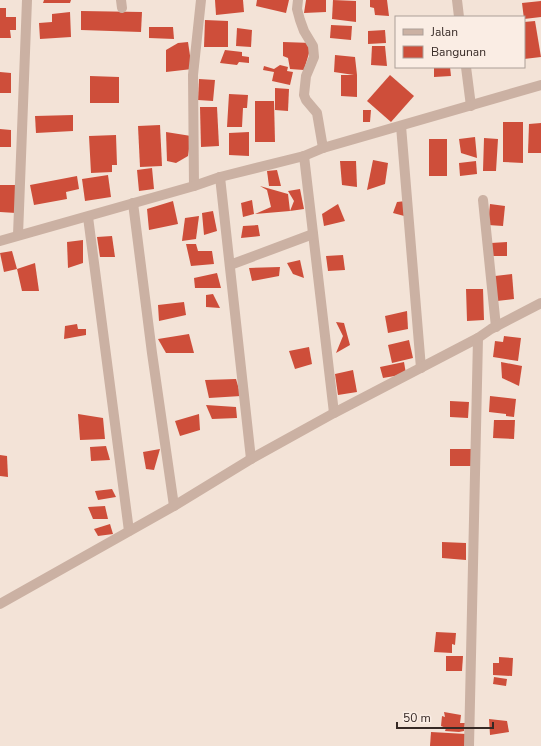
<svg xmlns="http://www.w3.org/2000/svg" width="541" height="746" viewBox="0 0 541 746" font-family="'Nunito Sans',sans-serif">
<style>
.building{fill:#ce4e3a}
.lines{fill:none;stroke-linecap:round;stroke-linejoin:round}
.minor{stroke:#cbb1a3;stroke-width:10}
</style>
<rect width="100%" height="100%" fill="#f3e3d7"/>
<g class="building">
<polygon points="44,0 71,0 70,3 43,3"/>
<polygon points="215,0 243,0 244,12 216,15"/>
<polygon points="257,0 289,0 286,13 256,6"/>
<polygon points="306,0 326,0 326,12 304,13"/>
<polygon points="333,0 356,1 356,22 332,19"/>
<polygon points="370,0 387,0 389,16 375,15 374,8 370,7"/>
<polygon points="541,1 541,17 524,19 522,3"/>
<polygon points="0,8 6,8 6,17 16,17 16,30 10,30 11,38 0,38"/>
<polygon points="81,11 142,12 141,32 81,30"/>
<polygon points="70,12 71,37 40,39 39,23 52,22 52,14"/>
<polygon points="205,20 228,21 228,47 204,47"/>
<polygon points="535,21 541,57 524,59 524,22"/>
<polygon points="331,25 352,26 351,40 330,38"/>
<polygon points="149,27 173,27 174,39 149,38"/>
<polygon points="237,28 252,30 251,47 236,46"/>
<polygon points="385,30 386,43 368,44 368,31"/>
<polygon points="188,42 192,69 166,72 166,50 178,43"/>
<polygon points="283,42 312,43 304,70 290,69 288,58 283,56"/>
<polygon points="372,46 385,46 387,66 371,65"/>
<polygon points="225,50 242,52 242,56 249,57 249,63 239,62 237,65 220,63"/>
<polygon points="335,55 355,57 357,75 357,97 341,96 341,75 354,75 334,72"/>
<polygon points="280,65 288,67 287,71 293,72 290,85 272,81 274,72 263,70 264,66 274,69"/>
<polygon points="434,67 450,67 451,76 434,77"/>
<polygon points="0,72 11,73 11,93 0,93"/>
<polygon points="390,75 414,96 391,122 367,101"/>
<polygon points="90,76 119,77 119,103 90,103"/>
<polygon points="199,79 215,80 213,101 198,100"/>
<polygon points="275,88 289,89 288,111 275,110"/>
<polygon points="229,94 248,95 247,108 243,108 242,127 227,127"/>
<polygon points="255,101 274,101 275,142 255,142"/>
<polygon points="200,107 217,107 219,146 201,147"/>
<polygon points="363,110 371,110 370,122 363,122"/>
<polygon points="73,115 73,131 36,133 35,116"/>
<polygon points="503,122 523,122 523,163 503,162"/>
<polygon points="541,123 541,153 528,153 529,124"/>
<polygon points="160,125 162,166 140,167 138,126"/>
<polygon points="0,129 11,130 11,147 0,147"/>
<polygon points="166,132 191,136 188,156 176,163 167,161"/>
<polygon points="249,132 249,156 229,155 229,133"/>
<polygon points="116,135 117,165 112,165 112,172 91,173 89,136"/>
<polygon points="475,137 477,158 461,153 459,139"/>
<polygon points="484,138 498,139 496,171 483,171"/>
<rect x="429" y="139" width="18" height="37"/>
<polygon points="373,160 388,163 385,184 367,190"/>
<polygon points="340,161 356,161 357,187 342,185"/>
<polygon points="476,161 477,174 460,176 459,163"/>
<polygon points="152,168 154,189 139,191 137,170"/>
<polygon points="277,170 281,186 269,186 267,171"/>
<polygon points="108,175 111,197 85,201 82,179"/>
<polygon points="77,176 79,189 66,192 67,199 34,205 30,185"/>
<polygon points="0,185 15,185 16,213 0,212"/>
<polygon points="260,186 288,194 290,211 255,214 271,207 267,190"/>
<polygon points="300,189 304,209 290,211 294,201 288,191"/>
<polygon points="252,200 254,214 243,217 241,203"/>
<polygon points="173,201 178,224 149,230 147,209"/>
<polygon points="406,201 408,217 393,213 397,202"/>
<polygon points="338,204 345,221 324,226 322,214"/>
<polygon points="490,204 505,206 503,226 488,225"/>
<polygon points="213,211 217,231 204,235 202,213"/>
<polygon points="199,216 196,239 182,241 185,218"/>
<polygon points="258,225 260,236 241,238 243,226"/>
<polygon points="112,236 115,257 100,257 97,237"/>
<polygon points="83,240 83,263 68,268 67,242"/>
<polygon points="507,242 507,256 491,256 491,243"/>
<polygon points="186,244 196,244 198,251 212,251 214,264 191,266"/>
<polygon points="12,251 17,269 4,272 0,253"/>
<polygon points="343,255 345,270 328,271 326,256"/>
<polygon points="300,260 304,278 293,274 287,263"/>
<polygon points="35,263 39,291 22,291 17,269"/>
<polygon points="280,267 279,276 252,281 249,268"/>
<polygon points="217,273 221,288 195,288 194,278"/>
<polygon points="512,274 514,299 497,301 495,276"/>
<polygon points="466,289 483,289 484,320 467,321"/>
<polygon points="213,294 220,308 206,307 206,295"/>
<polygon points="184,302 186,315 159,321 158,305"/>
<polygon points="407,311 408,329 388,333 385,316"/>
<polygon points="336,322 344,323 350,345 336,353 343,336"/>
<polygon points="77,324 78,329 86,329 86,335 64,339 65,326"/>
<polygon points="189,334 194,353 166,353 158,339"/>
<polygon points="504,336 521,338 518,361 493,357 495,341 503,342"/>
<polygon points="409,340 413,358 392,363 388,345"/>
<polygon points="309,347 312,364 295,369 289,351"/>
<polygon points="404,362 406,374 383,378 380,367"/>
<polygon points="501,362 522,366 519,386 502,378"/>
<polygon points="353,370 357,392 338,395 335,374"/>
<polygon points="236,379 241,396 209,398 205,380"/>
<polygon points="490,396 516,399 514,417 506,416 506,414 489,412"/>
<polygon points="450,401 469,402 468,418 450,417"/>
<polygon points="206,405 236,407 237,418 212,419"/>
<polygon points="78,414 103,418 105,439 80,440"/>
<polygon points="199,414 200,430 180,436 175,421"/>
<polygon points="494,420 515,420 514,439 493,438"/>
<polygon points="106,446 110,460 91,461 90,447"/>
<polygon points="160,449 154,470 146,469 143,452"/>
<rect x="450" y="449" width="22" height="17"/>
<polygon points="0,455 7,456 8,477 0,476"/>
<polygon points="112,489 116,497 98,500 95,491"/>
<polygon points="105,506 108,519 93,519 88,507"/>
<polygon points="110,524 113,534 98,536 94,529"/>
<polygon points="442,542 466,543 466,560 442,558"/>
<polygon points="436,632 456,633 455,645 452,644 452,653 434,652"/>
<polygon points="446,656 463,656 462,671 446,671"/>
<polygon points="499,657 513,658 512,676 493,675 493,663 499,663"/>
<polygon points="494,677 507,679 506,686 493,684"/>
<polygon points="444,712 461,715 460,723 465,723 464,731 459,732 445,731 446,728 441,726 442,716 445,717"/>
<polygon points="489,719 507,721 509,732 490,735"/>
<polygon points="431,732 466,734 465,746 430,746"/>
</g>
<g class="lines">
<g class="minor">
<polyline points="121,0 122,8"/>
<polyline points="298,0 297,9 300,20 304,31 313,46 314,57 306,76 304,95 306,100 317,113 323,148"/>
<polyline points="457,0 459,17"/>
<polyline points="466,67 471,106"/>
<polyline points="401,126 421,368"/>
<polyline points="304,156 334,413"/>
<polyline points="220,177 251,459"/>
<polyline points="194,186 193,75 201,0"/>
<polyline points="483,200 496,327"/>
<polyline points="133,203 152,353 174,506"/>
<polyline points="88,217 129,531"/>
<polyline points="18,235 27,0"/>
<polyline points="0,241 194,186 220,177 304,156 323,148 541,85"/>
<polyline points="230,265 313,234"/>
<polyline points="0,604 174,506 251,459 334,413 478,338 491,329 541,303"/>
<polyline points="469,746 478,338"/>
</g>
</g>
<rect x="395" y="16" width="130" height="52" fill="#faede4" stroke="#ac9f98"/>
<rect x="403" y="29" width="20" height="6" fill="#cbb1a3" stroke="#ac9f98"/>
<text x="431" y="36" font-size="12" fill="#362925">Jalan</text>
<rect x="403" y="46" width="20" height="12" fill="#ce4e3a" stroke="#ac9f98"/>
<text x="431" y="56" font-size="12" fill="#362925">Bangunan</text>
<path d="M397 722v6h96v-6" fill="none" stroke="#362925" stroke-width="2"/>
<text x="403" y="722" font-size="12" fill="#362925" stroke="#faede4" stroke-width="3" paint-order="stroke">50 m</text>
</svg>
